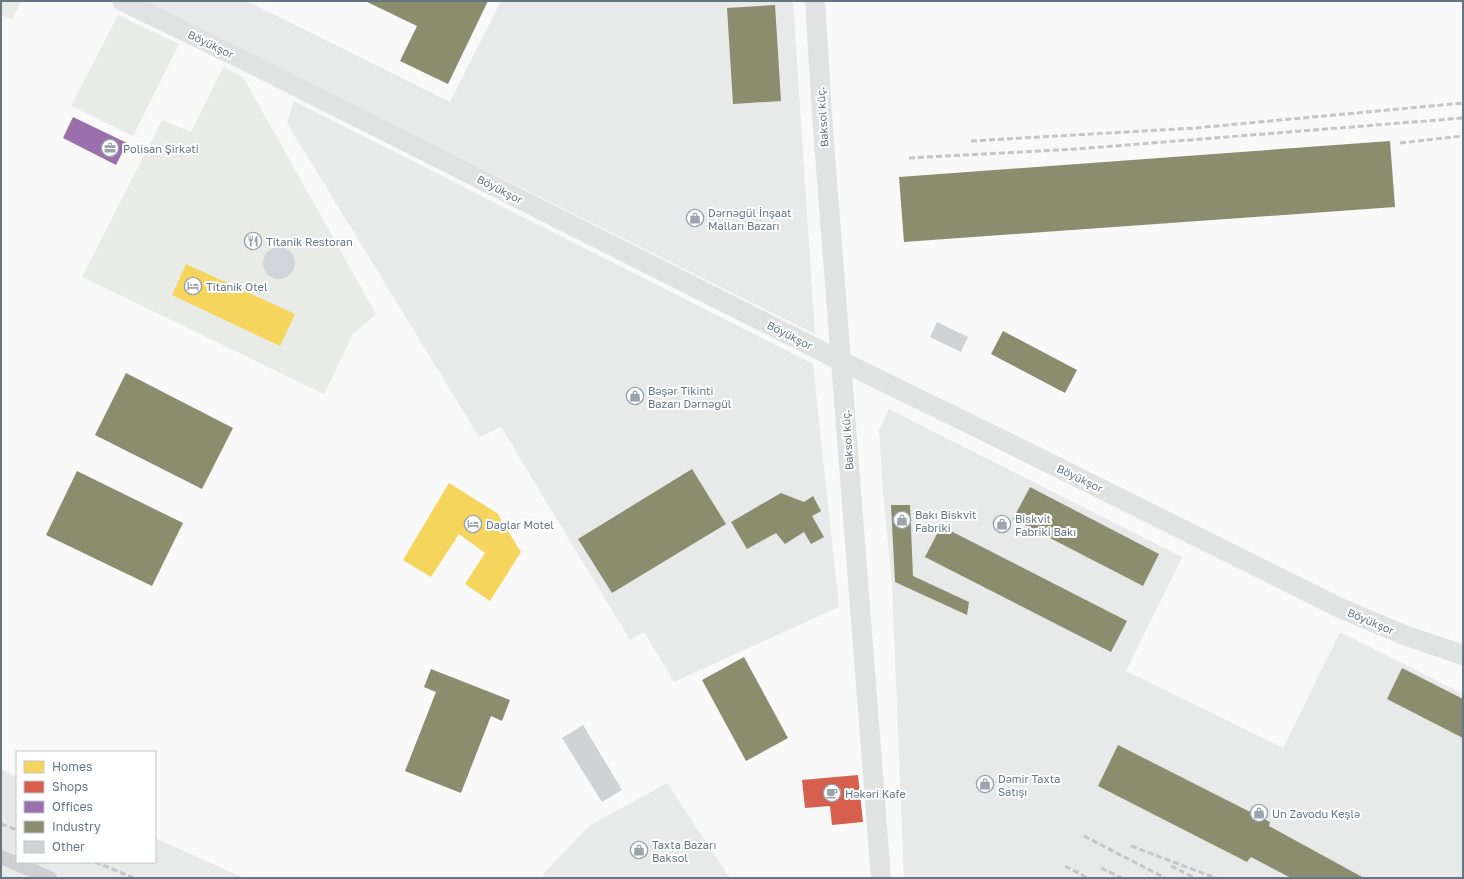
<svg xmlns="http://www.w3.org/2000/svg" width="1464" height="879" viewBox="0 0 1464 879" font-family="'Golos Text',sans-serif">
<style>
.built{fill:#e8e9e9}
.green{fill:#e8ebe6}
.water{fill:#ced6d9}
.homes{fill:#f6d55c}
.shops{fill:#d6604d}
.offices{fill:#9970ab}
.industry{fill:#8c8c6e}
.building{fill:#d0d2d3}
.lines{fill:none;stroke-linecap:round;stroke-linejoin:round}
.street{stroke:#cecfd0;stroke-width:14}
.secondary{stroke:#e1e2e2;stroke-width:20}
.rail{stroke:#c3c5c6;stroke-width:3;stroke-dasharray:6 3;stroke-linecap:butt}
.labels{text-anchor:middle;dominant-baseline:central;stroke-width:4;stroke-linejoin:round;paint-order:stroke}
.street-label{font-size:11px;fill:#657683;stroke:#fff}
.poi-label{font-size:11px;fill:#657683;stroke:#fff;text-anchor:start}
</style>
<rect width="100%" height="100%" fill="#f9f9f9"/>
<g class="built">
<polygon points="142,1 247,1 450,102 501,1 793,1 815,334 236,46"/>
<polygon points="294,101 813,364 839,607 674,682 644,632 630,640 501,427 479,437 287,123"/>
<polygon points="889,409 1182,557 1126,671 1283,748 1340,632 1463,694 1463,878 904,878 892,586 883,492 879,430"/>
<polygon points="1,769 17,777 17,862 155,862 155,838 244,878 1,878"/>
<polygon points="667,783 730,878 543,878 544,873 589,826"/>
</g>
<g class="green">
<polygon points="1,1 21,1 13,19 1,15"/>
<polygon points="118,15 179,44 133,136 71,106"/>
<polygon points="223,67 243,77 376,314 353,334 324,394 82,277 162,120 191,132"/>
</g>
<circle class="water" cx="279" cy="263" r="16"/>
<g class="homes">
<polygon points="186,264 295,314 280,346 172,295"/>
<polygon points="449,483 497,513 521,552 490,601 465,584 485,553 459,534 431,577 403,560"/>
</g>
<polygon class="shops" points="858,775 863,822 832,825 830,806 805,808 802,780"/>
<polygon class="offices" points="73,117 127,143 116,165 63,138"/>
<g class="industry">
<polygon points="365,1 488,1 448,84 400,61 417,26"/>
<polygon points="775,5 781,101 733,104 727,8"/>
<polygon points="1390,141 1395,207 904,242 899,177"/>
<polygon points="1003,331 1077,370 1065,393 991,354"/>
<polygon points="126,373 233,428 202,489 95,435"/>
<polygon points="692,469 726,524 612,593 578,539"/>
<polygon points="77,471 183,523 152,586 46,535"/>
<polygon points="1030,487 1159,554 1143,586 1013,519"/>
<polygon points="781,493 804,502 813,496 821,511 812,516 824,537 811,544 804,532 785,544 776,533 747,549 731,522"/>
<polygon points="891,505 910,505 913,576 969,602 967,615 895,582"/>
<polygon points="941,526 1127,621 1111,652 925,557"/>
<polygon points="744,657 788,738 746,761 702,680"/>
<polygon points="1402,668 1463,699 1463,738 1387,699"/>
<polygon points="431,669 510,700 502,721 491,716 461,793 405,771 436,692 424,687"/>
<polygon points="1118,745 1270,822 1269,826 1364,878 1291,878 1251,857 1247,862 1098,786"/>
</g>
<g class="building">
<polygon points="937,322 968,337 961,352 930,337"/>
<polygon points="583,725 622,790 602,802 562,738"/>
</g>
<g class="lines">
<polyline class="street" points="1,857 50,878"/>
<g class="secondary">
<polyline points="122,1 256,66 841,361 1019,448 1340,608 1404,635 1463,655"/>
<polyline points="815,1 823,129 881,878"/>
</g>
<g class="rail">
<polyline points="971,141 1195,128 1463,103"/>
<polyline points="1400,143 1463,136"/>
<polyline points="909,158 1077,149 1463,118"/>
<polyline points="1,824 17,830"/>
<polyline points="1084,836 1165,878"/>
<polyline points="1131,846 1216,878"/>
<polyline points="95,862 134,878"/>
<polyline points="1065,866 1088,878"/>
<polyline points="1171,866 1195,878"/>
<polyline points="1101,868 1122,878"/>
</g>
</g>
<defs>
<symbol id="office-ring" viewBox="-11 -11 22 22"><circle r="9.5" fill="#fff" stroke="#99a4ac" stroke-width="1.5"/><path d="M-6-3h4V-5.5h4V-3h4V5H-6ZM-1-4.5V-3h2v-1.5ZM-6 0V1H6V0Z" fill="#99a4ac"/></symbol>
<symbol id="shop-ring" viewBox="-11 -11 22 22"><circle r="9.5" fill="#fff" stroke="#99a4ac" stroke-width="1.5"/><path d="M-5-2.5h2.3a2.7 3.5 0 0 1 5.4 0H5L5.5 6h-11ZM-1.5-2.5h3a1.5 2.3 0 0 0-3 0Z" fill="#99a4ac"/></symbol>
<symbol id="restaurant-ring" viewBox="-11 -11 22 22"><circle r="9.5" fill="#fff" stroke="#99a4ac" stroke-width="1.5"/><path d="M-5-6h1v4h1v-4h1v4h1v-4h1v5L-1.5 .5V6h-2V.5L-5-1ZM5-6V6H3V1.5H1.5Q1.5-4 5-6Z" fill="#99a4ac"/></symbol>
<symbol id="hotel-ring" viewBox="-11 -11 22 22"><circle r="9.5" fill="#fff" stroke="#99a4ac" stroke-width="1.5"/><path d="M-6-4.5h1.5V1H6V5H4.5V3h-9V5H-6ZM-4 0a1.8 1.8 0 1 1 3.6 0ZM.5 0V-2.5h3Q6-2.5 6 0Z" fill="#99a4ac"/></symbol>
<symbol id="cafe-ring" viewBox="-11 -11 22 22"><circle r="9.5" fill="#fff" stroke="#99a4ac" stroke-width="1.5"/><path d="M-5.5-4.5H6V0H3Q3 3.5 0 3.5H-2.5Q-5.5 3.5-5.5 0ZM3-3.2v2h1.7v-2ZM-6 4.5H4V6H-6Z" fill="#99a4ac"/></symbol>
</defs>
<g fill-rule="evenodd">
<use href="#office-ring" x="100" y="138" width="20" height="20"/>
<use href="#shop-ring" x="685" y="208" width="20" height="20"/>
<use href="#restaurant-ring" x="243" y="231" width="20" height="20"/>
<use href="#hotel-ring" x="183" y="276" width="20" height="20"/>
<use href="#shop-ring" x="625" y="386" width="20" height="20"/>
<use href="#shop-ring" x="892" y="510" width="20" height="20"/>
<use href="#hotel-ring" x="463" y="514" width="20" height="20"/>
<use href="#shop-ring" x="992" y="514" width="20" height="20"/>
<use href="#shop-ring" x="975" y="774" width="20" height="20"/>
<use href="#cafe-ring" x="822" y="783" width="20" height="20"/>
<use href="#shop-ring" x="1249" y="803" width="20" height="20"/>
<use href="#shop-ring" x="629" y="840" width="20" height="20"/>
</g>
<g class="labels">
<g class="street-label">
<text transform="translate(211 44) rotate(26)">Böyükşor</text>
<text transform="translate(822 117) rotate(-94)">Baksol küç.</text>
<text transform="translate(500 189) rotate(27)">Böyükşor</text>
<text transform="translate(790 335) rotate(27)">Böyükşor</text>
<text transform="translate(847 440) rotate(-94)">Baksol küç.</text>
<text transform="translate(1080 478) rotate(26)">Böyükşor</text>
<text transform="translate(1371 621) rotate(23)">Böyükşor</text>
</g>
<g class="poi-label">
<text x="123" y="148">Polisan Şirkəti</text>
<text x="708" y="212">Dərnəgül İnşaat<tspan x="708" dy="13">Malları Bazarı</tspan></text>
<text x="266" y="241">Titanik Restoran</text>
<text x="206" y="286">Titanik Otel</text>
<text x="648" y="390">Bəşər Tikinti<tspan x="648" dy="13">Bazarı Dərnəgül</tspan></text>
<text x="915" y="514">Bakı Biskvit<tspan x="915" dy="13">Fabriki</tspan></text>
<text x="1015" y="518">Biskvit<tspan x="1015" dy="13">Fabriki Bakı</tspan></text>
<text x="486" y="524">Dağlar Motel</text>
<text x="998" y="778">Dəmir Taxta<tspan x="998" dy="13">Satışı</tspan></text>
<text x="845" y="793">Həkəri Kafe</text>
<text x="1272" y="813">Un Zavodu Keşlə</text>
<text x="652" y="844">Taxta Bazarı<tspan x="652" dy="13">Baksol</tspan></text>
</g>
</g>
<rect width="1464" height="879" fill="none" stroke="#657683" stroke-width="4"/>
<rect x="16" y="751" width="140" height="112" fill="#ffffff" stroke="#c1c8cd"/>
<rect x="24" y="761" width="20" height="12" fill="#f6d55c" stroke="#c1c8cd"/>
<text x="52" y="771" font-size="12" fill="#657683">Homes</text>
<rect x="24" y="781" width="20" height="12" fill="#d6604d" stroke="#c1c8cd"/>
<text x="52" y="791" font-size="12" fill="#657683">Shops</text>
<rect x="24" y="801" width="20" height="12" fill="#9970ab" stroke="#c1c8cd"/>
<text x="52" y="811" font-size="12" fill="#657683">Offices</text>
<rect x="24" y="821" width="20" height="12" fill="#8c8c6e" stroke="#c1c8cd"/>
<text x="52" y="831" font-size="12" fill="#657683">Industry</text>
<rect x="24" y="841" width="20" height="12" fill="#d0d2d3" stroke="#c1c8cd"/>
<text x="52" y="851" font-size="12" fill="#657683">Other</text>
</svg>
